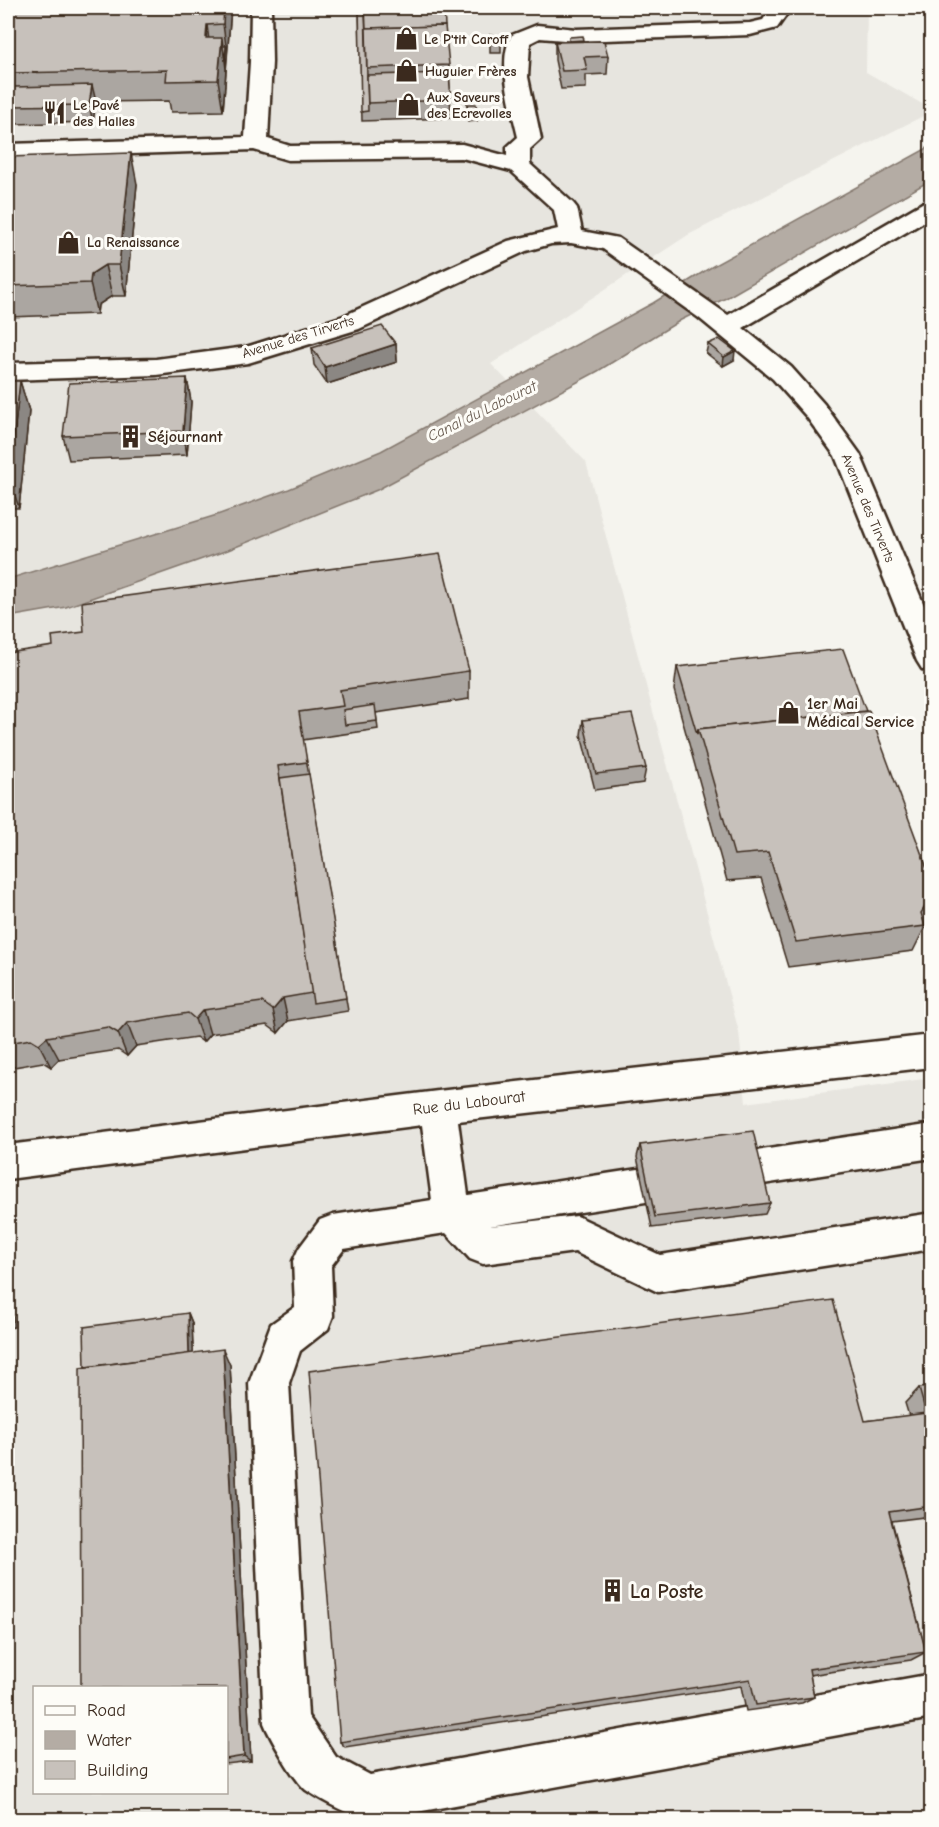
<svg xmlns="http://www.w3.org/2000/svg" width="939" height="1827" viewBox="0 0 939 1827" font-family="'Comic Neue',sans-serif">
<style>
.built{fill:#e7e5df;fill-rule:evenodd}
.water{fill:#b4aca4;stroke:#84786e;stroke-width:1.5}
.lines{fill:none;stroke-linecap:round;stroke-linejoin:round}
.minor-casing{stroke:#3b2a1e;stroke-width:5}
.minor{fill:#fdfcf7;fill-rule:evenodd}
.wall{fill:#aba6a1;stroke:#3b2a1e;stroke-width:1.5}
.shaded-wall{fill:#8b8783;stroke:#3b2a1e;stroke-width:1.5}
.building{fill:#c7c1bb;stroke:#3b2a1e;stroke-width:1.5}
.labels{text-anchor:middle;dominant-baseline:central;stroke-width:6;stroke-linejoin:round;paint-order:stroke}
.far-poi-label{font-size:14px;font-weight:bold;fill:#3b2a1e;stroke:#fdfcf7;text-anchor:start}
.far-street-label{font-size:14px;fill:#3b2a1e;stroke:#fdfcf7}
.far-water-label{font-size:15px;font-style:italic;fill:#65584d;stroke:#fdfcf7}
.poi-label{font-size:16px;font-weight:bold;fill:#3b2a1e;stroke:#fdfcf7;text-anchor:start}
.street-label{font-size:16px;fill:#3b2a1e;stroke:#fdfcf7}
.near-poi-label{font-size:20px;font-weight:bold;fill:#3b2a1e;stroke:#fdfcf7;text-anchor:start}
</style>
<rect width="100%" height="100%" fill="#f5f4ee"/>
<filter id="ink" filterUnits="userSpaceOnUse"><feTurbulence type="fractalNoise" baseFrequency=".0167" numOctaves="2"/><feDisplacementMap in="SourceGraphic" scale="12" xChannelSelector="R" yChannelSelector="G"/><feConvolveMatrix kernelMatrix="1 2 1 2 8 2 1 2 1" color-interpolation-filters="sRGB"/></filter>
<g filter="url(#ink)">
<path class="built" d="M8,8H867L866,72L931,109V112L688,235L491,364L586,462L739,1032L746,1103L931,1078V1819L8,1820ZM34,1688H226V1792H34Z"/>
<polygon class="water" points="931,146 931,180 726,298 681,320 598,371 377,490 228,550 66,607 8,617 8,579 217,515 289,489 381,451 653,303 713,266"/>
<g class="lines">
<defs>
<g id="minor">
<path d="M251,8H271L272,62L268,139L290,146L462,144L507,156V147L518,137C512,110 496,60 512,35L537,25L576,29L750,23L763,20L771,8H791L777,28L750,35L576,41L540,38L530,43L528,77L541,139L530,149V164L573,203L577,208L582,231L618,238L728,315L924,202L932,200V217L743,328L791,367L824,404L860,454L932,624V672L922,669L917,661L835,456L806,416L773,379L699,318L603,249L571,243L551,244L526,251L359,329L248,363L156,375L8,380V363L156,359L246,347L341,317L508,241L558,229L554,210L511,171L462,158L288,160L254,150L8,158V144L245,137L250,62Z"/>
<path d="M932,1035V1067L458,1121L468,1195L932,1124V1158L490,1226L577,1216L660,1255L932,1213V1249L658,1292L575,1252L483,1264L470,1259L446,1233L344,1249L331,1266L333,1316L328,1329L300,1351L289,1383L308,1716L336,1757L370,1775L932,1674V1718L373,1820C357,1820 319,1799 306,1790C294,1780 270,1738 264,1723L249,1383L271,1324L295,1307L293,1261L299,1248L320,1220L333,1215L432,1200L422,1125L8,1179V1145L438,1091Z"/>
</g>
</defs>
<use href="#minor" class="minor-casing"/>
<use href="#minor" class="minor"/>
</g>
<g class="wall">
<polygon points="8,8 231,8 223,111 171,112 169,101 96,102 93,122 14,124 10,104 8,104"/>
<polygon points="359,8 449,65 451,118 362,121"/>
<polygon points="490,35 501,43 501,53 490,53"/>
<polygon points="584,41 608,56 607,74 586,75 586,88 561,89 555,60 555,42"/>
<polygon points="467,104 477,112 477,121 468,122"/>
<polygon points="8,157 137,184 126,296 112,296 98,305 97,314 8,317"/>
<polygon points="396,344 397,362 327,384 314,365 312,348"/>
<polygon points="708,344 734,360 723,366 706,353"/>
<polygon points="187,378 191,402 187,455 69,460 63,436"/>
<polygon points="8,381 20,381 29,411 19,508 8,508"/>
<polygon points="8,653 469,671 469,699 376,713 378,729 303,740 348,1011 288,1021 278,1033 267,1025 210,1034 203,1042 196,1037 136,1046 127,1056 118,1050 59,1059 51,1067 43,1062 8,1068"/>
<polygon points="677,667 866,711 932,882 932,919 927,928 924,929 913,951 788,967 761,878 727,881 674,690"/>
<polygon points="583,720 646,768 643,783 595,790 581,735"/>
<polygon points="640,1145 770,1203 765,1214 652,1228 637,1157"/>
<polygon points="188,1313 192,1323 193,1353 230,1365 251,1761 226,1764 226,1688 85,1367"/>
<polygon points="932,1387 932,1516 892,1521 926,1652 911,1660 810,1675 814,1697 802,1703 746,1711 741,1686 345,1747 340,1742 865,1421 909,1416 905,1403 919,1388"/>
</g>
<g class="shaded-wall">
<polygon points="224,8 231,8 226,69 225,60 226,46 223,24"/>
<polygon points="207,25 211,56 206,38"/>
<polygon points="222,38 226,69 223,111 218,80"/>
<polygon points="92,85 96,102 93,122 89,105"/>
<polygon points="131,153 137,184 126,296 119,265"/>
<polygon points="105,265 112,296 98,305 97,314 90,283 91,274"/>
<polygon points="396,344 397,362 327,384 325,367"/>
<polygon points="735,351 734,360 723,366 724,357"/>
<polygon points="187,378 191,402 187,455 183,431"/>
<polygon points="20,381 29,411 19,508 9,478"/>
<polygon points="283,998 288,1021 278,1033 273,1010"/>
<polygon points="203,1010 210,1034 203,1042 195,1019"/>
<polygon points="127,1023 136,1046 127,1056 118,1033"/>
<polygon points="47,1037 59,1059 51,1067 39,1044"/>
<polygon points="8,1242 12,1247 12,1264 8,1275"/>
<polygon points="8,1294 12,1299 14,1327 8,1328"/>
<polygon points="188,1313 192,1323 194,1370 189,1361"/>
<polygon points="223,1349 230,1365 251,1761 244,1756"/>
</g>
<g class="building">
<polygon points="8,8 224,8 223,24 207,25 206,38 222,38 218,80 166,81 167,70 10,73 12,60 8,60"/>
<polygon points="359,8 365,8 368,111 361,112"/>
<polygon points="365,8 444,8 445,26 366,28"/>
<polygon points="445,26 449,65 367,68 366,28"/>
<polygon points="490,35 500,35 501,43 490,44"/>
<polygon points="583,36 584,40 569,41 569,37"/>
<polygon points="604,41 608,56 584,57 587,70 562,71 555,42"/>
<polygon points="223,46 226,46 225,60"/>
<polygon points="449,73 451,100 368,103 367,75"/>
<polygon points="8,82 12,82 14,87 12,95 8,95"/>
<polygon points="92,85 89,105 10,106 14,87"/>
<polygon points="467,104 476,104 477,112 468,112"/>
<polygon points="131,153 119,265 105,265 91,274 90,283 8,286 8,157"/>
<polygon points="382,326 396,344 325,367 312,348"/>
<polygon points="719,339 735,351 724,357 708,344"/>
<polygon points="187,378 183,431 63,436 69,383"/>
<polygon points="8,381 20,381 9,478 8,478"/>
<polygon points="440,554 469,671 340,690 343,706 299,712 307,762 278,766 312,993 283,998 273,1010 262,1002 203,1010 195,1019 188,1013 127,1023 118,1033 108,1027 47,1037 39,1044 31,1039 8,1043 8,653 53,646 52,636 84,632 82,602"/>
<polygon points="843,649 866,711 698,729 697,734 677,667"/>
<polygon points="375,705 377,721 345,725 343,710"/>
<polygon points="869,711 932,882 932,904 926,905 921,913 925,926 796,942 768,852 734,855 698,729"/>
<polygon points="632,714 646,768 596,774 583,720"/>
<polygon points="309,774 346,998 313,1003 280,778"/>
<polygon points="753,1131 770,1203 655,1217 640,1145"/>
<polygon points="8,1294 10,1322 8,1323"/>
<polygon points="833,1300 865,1421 926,1413 919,1388 932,1387 932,1506 889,1512 926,1652 809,1669 814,1697 756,1705 750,1679 340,1742 309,1371"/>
<polygon points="188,1313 189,1354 85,1367 84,1327"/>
<polygon points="223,1349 244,1756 226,1759 226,1688 81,1688 80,1368"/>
</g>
</g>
<defs>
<symbol id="shop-bare" viewBox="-9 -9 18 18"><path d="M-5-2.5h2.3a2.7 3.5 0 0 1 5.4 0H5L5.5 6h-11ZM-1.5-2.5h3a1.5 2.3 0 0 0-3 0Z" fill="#3b2a1e" stroke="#fdfcf7" stroke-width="2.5" paint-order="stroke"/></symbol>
<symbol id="restaurant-bare" viewBox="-9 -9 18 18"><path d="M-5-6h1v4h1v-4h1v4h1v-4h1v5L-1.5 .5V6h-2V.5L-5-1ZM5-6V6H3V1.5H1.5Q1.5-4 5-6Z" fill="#3b2a1e" stroke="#fdfcf7" stroke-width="2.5" paint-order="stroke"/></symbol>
<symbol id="building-bare" viewBox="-9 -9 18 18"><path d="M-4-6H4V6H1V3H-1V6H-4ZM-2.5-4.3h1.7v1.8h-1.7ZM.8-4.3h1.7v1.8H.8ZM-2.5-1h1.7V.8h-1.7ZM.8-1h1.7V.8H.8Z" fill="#3b2a1e" stroke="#fdfcf7" stroke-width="2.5" paint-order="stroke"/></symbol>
</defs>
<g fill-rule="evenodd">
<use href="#shop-bare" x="390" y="22" width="33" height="33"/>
<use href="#shop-bare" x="390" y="54" width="33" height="33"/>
<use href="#shop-bare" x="392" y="88" width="33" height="33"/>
<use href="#restaurant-bare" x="38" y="96" width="33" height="33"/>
<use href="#shop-bare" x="52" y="226" width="33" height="33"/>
<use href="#building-bare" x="114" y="420" width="33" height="33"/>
<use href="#shop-bare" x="772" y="696" width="33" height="33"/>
<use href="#building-bare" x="596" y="1574" width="33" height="33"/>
</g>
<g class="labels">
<g class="far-poi-label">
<text x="424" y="39">Le P'tit Caroff</text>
<text x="425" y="71">Huguier Frères</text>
<text x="427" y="97">Aux Saveurs<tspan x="427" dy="16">des Ecrevolles</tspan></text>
<text x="73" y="105">Le Pavé<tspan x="73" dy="16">des Halles</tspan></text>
<text x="87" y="242">La Renaissance</text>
</g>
<g class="far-street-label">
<text transform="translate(298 337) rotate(-17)">Avenue des Tirverts</text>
<text transform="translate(868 508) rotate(67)">Avenue des Tirverts</text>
</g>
<g class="far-water-label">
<text transform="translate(482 411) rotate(-26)">Canal du Labourat</text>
</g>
<g class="poi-label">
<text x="148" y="437">Séjournant</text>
<text x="807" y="704">1er Mai<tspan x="807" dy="18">Médical Service</tspan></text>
</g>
<g class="street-label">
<text transform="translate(469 1103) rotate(-7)">Rue du Labourat</text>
</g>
<g class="near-poi-label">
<text x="630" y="1591">La Poste</text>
</g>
</g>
<rect width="939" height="1827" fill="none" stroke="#fdfcf7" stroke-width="30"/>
<rect x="15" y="15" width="909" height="1797" fill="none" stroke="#3b2a1e" stroke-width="2" filter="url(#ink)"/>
<rect x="33" y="1686" width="195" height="108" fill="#fdfcf7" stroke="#afa8a0" stroke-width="1.5"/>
<rect x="45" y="1706" width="30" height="9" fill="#fdfcf7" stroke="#afa8a0" stroke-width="1.5"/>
<text x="87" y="1716" font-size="18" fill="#3b2a1e">Road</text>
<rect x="45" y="1731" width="30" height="18" fill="#b4aca4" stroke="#afa8a0" stroke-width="1.5"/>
<text x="87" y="1746" font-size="18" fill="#3b2a1e">Water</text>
<rect x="45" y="1761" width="30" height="18" fill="#c7c1bb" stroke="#afa8a0" stroke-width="1.5"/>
<text x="87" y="1776" font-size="18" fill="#3b2a1e">Building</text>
</svg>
